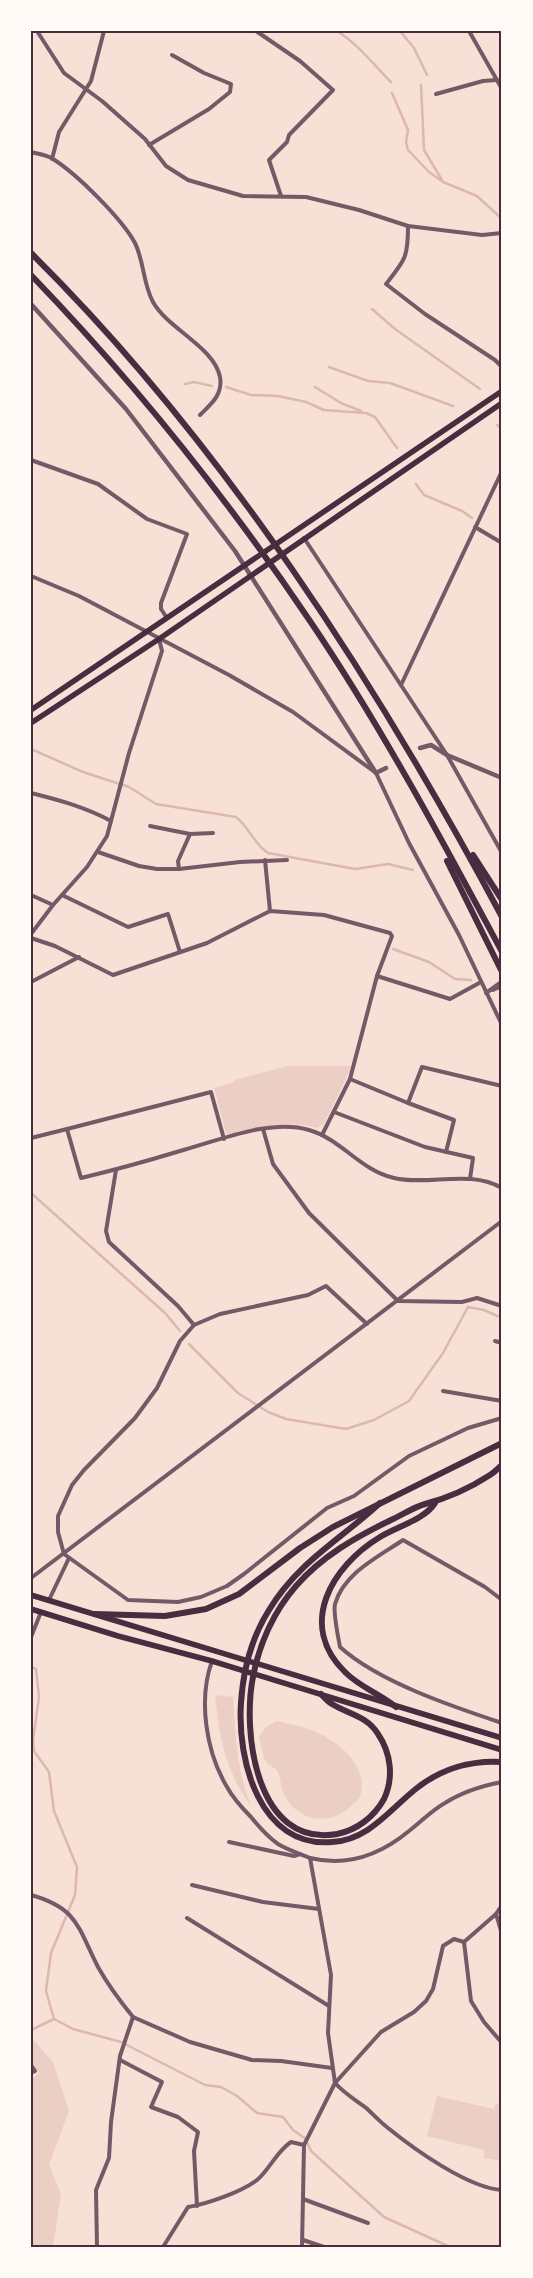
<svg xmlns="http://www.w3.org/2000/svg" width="533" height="2278" viewBox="0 0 533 2278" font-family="'PT Sans',sans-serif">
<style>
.green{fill:#ebcfc5}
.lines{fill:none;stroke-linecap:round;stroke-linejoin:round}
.stream{stroke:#dcb8b0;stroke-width:2.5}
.minor{stroke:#755966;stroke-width:4}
.tertiary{stroke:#755966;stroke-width:4.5}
.primary{stroke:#4a2c40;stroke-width:5.5}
.trunk{stroke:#4a2c40;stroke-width:5.5}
.motorway{stroke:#4a2c40;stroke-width:6}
.neatline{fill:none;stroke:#4a2c40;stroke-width:2}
</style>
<rect width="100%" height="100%" fill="#f7e1d7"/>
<g class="green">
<path d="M288,1066H352L324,1124L317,1128C286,1120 261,1126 232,1136L226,1133L214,1088L235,1082L234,1080Z"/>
<path d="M215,1695L233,1697C236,1735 236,1771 252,1807C226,1774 219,1736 215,1695Z"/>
<path d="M277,1721C289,1724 302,1726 314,1731C338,1741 370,1766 360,1796C359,1799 356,1802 353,1804C334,1826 300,1823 286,1798C281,1790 281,1781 278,1772C276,1767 270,1767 267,1763C262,1756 261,1745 259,1737L266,1727Z"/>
<polygon points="31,2037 53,2062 69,2111 49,2165 61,2194 53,2247 31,2247 31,2079 39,2073 31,2062"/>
<polygon points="437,2096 494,2109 495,2105 502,2101 502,2161 484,2158 484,2150 427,2136"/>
</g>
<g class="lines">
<g class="stream">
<path d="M337,31C358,44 373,64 391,82"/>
<polyline points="400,31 414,48 427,75"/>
<polyline points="421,85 424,150 442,180"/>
<polyline points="392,93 408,130 406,142 408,150 429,172 443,182 477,196 502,219"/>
<polyline points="372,309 395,329 480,389"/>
<polyline points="329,367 368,381 390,383 453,406"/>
<polyline points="185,384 194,382 212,386"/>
<polyline points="226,387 251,395 278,396 306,402 324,410 365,413"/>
<polyline points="315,387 341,403 361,411"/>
<polyline points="366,413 375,417 397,448"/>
<polyline points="497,425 502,429"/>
<polyline points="416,484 424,495 462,511 472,518"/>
<path d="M31,749L83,772L129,787L156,804L236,817C249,827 254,844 268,853L355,869L388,864L413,870"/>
<polyline points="393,949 429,962 455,979 471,980"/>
<polyline points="31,1193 165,1313 180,1331"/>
<polyline points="189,1344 238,1393 268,1412 286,1419 346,1429 374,1420 409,1401 443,1353 468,1307 484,1310 502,1318"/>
<polyline points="31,1623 31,1627"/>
<polyline points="31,1667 36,1669 39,1697 33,1740 34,1751 49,1772 54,1811 77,1867 75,1895 51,1953 46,1991 54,2019 73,2029 121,2042 205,2085 221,2087 237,2096 257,2113 283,2117 293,2130 306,2139"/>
<polyline points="31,2030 54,2019"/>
<polyline points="307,2142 311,2151 384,2217 450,2247"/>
</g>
<g class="minor">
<polyline points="37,31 64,73 102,101 145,139 166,166 188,180 243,196 306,197 359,210 408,226 482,235 502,233"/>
<polyline points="256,31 300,61 333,90 289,135 287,142 269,160 281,196"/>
<polyline points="469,31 502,89"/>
<polyline points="436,94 483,81 497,80"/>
<polyline points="149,145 209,109 230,92 231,84 204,73 172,55"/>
<path d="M31,152C38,154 47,155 53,159C77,174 122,219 135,243C144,261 143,284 153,302C168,329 214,347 220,377C223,395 211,404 200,415"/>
<polyline points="52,159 59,132 91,81 104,31"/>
<path d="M408,226C408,258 405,260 386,284L425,314L495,360L502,367"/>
<polyline points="31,460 98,484 147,519 187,534 161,603 161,609 167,618"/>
<polyline points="475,527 502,543"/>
<polyline points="304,538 447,755 502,853"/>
<polyline points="31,576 79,596 229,675 293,712 376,773 409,843 459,935 502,1025"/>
<polyline points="401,685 502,471"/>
<path d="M31,793C59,800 85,807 111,821"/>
<polyline points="150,826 190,834 213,833"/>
<polyline points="98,852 139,866 157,869 179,869 240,862 287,860"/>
<polyline points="265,860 270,911"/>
<polyline points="179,869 178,861 190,834"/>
<polyline points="31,895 53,905"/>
<polyline points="62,895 128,927 168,914 180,952"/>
<polyline points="31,934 53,905 87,867 107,836 129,753 162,651 159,639"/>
<polyline points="31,938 55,946 113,975 207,943 270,911 324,915 390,933 392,936 377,976 350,1079 322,1135"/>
<polyline points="377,976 450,999 481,982"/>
<polyline points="31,982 79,957"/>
<polyline points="493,990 502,986"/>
<polyline points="486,993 500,983"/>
<polyline points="350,1079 408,1103 422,1067 502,1086"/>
<polyline points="408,1103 454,1120 446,1152"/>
<polyline points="334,1112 425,1147 473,1158 470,1179"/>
<polyline points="67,1129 211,1092 224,1139"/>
<polyline points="263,1129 273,1164 309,1213 398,1301 462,1302 477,1298 502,1306"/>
<path d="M31,1138L67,1129L81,1178C115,1170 147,1161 180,1151C217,1141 271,1118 309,1130C341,1139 361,1171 394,1178C429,1186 469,1169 502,1188"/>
<polyline points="116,1170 106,1231 109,1242 178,1306 194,1325"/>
<polyline points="367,1324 326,1286 308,1295 220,1314 194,1325 180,1341 157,1388 135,1418 84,1470 72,1485 58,1516 58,1532 64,1554 128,1600 178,1602 201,1597 227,1586 244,1574 327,1508 354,1496 409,1456 468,1428 502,1418"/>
<polyline points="495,1341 502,1343"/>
<polyline points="443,1391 502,1401"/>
<polyline points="31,1578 502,1221"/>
<polyline points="49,1600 69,1558"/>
<path d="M502,1600L485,1587L403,1540C378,1557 344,1573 335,1604C333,1613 338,1636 340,1647C379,1682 451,1706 502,1723"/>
<polyline points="31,1637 41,1612"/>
<path d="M212,1661C198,1700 206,1752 227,1787C233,1798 242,1808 251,1817C259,1827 268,1837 278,1844C288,1850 300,1854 310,1858"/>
<polyline points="229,1842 294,1856 300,1854"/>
<polyline points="192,1885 263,1902 319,1909"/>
<path d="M31,1895C78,1908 78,1928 98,1967C108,1985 120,2001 133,2017"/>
<polyline points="502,1905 496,1914 502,1934"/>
<polyline points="496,1914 464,1942 471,2001 484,2022 502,2043"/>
<polyline points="187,1918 329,2006"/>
<path d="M464,1942L454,1939L443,1946L433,1989L426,2001L414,2012L381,2032L335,2083C344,2093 354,2099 365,2107C373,2114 380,2122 388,2128C414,2149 468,2188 502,2190"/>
<polyline points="120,2060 162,2082 151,2107 178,2117 198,2132 194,2151 197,2206"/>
<polyline points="31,2065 35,2071 31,2073"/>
<polyline points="303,2199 368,2223"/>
<polyline points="303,2240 324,2247"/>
<polyline points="97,2247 96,2190 109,2158 111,2122 120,2056 133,2017 190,2042 252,2060 281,2061 332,2068"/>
<path d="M163,2247L188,2207C207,2204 241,2192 257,2180C270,2169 276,2152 291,2142L304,2145"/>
<path d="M302,2247L304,2145L335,2083L328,2033L331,1975L310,1858C347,1867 380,1855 409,1831C421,1822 432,1810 445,1803C462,1792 481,1786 502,1782"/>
</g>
<g class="tertiary">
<polyline points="31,304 126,409 235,551 376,773 386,768"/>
<polyline points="420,748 431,745 447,755 502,778"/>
</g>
<g class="primary">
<polyline points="31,710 502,391"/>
<polyline points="31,723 159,639 502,403"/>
</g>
<g class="trunk">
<polyline points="31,1595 502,1738"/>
<polyline points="31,1609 118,1636 212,1661 502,1750"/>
</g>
<g class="motorway">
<path d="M31,253C222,442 376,681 502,917"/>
<path d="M31,275C134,382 227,498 310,621C381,726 442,840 502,952"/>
<polyline points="473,855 502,900"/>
<polyline points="447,861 502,972"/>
<path d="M380,1503C340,1540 298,1562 269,1610C252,1637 243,1671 241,1703C237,1761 260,1848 332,1842C369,1840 390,1809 417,1788C441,1769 471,1760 502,1762"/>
<polyline points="95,1614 165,1616 206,1609 239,1594 300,1548 333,1527 502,1443"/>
<path d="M321,1694C324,1697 328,1702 332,1704C348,1714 367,1716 378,1734C391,1753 394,1778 384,1799C374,1817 357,1830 337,1834C256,1848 242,1732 253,1677C259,1644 274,1611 296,1586C322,1556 356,1537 391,1520C402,1515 414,1507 425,1504C448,1498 470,1488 490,1475C495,1472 498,1468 502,1465"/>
<path d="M396,1707C380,1694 360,1687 346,1673C296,1625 332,1566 380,1537C398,1526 424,1520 435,1503"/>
</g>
</g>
<rect width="533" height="2278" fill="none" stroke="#fffaf5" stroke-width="65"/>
<rect x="32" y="32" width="468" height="2214" class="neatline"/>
</svg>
